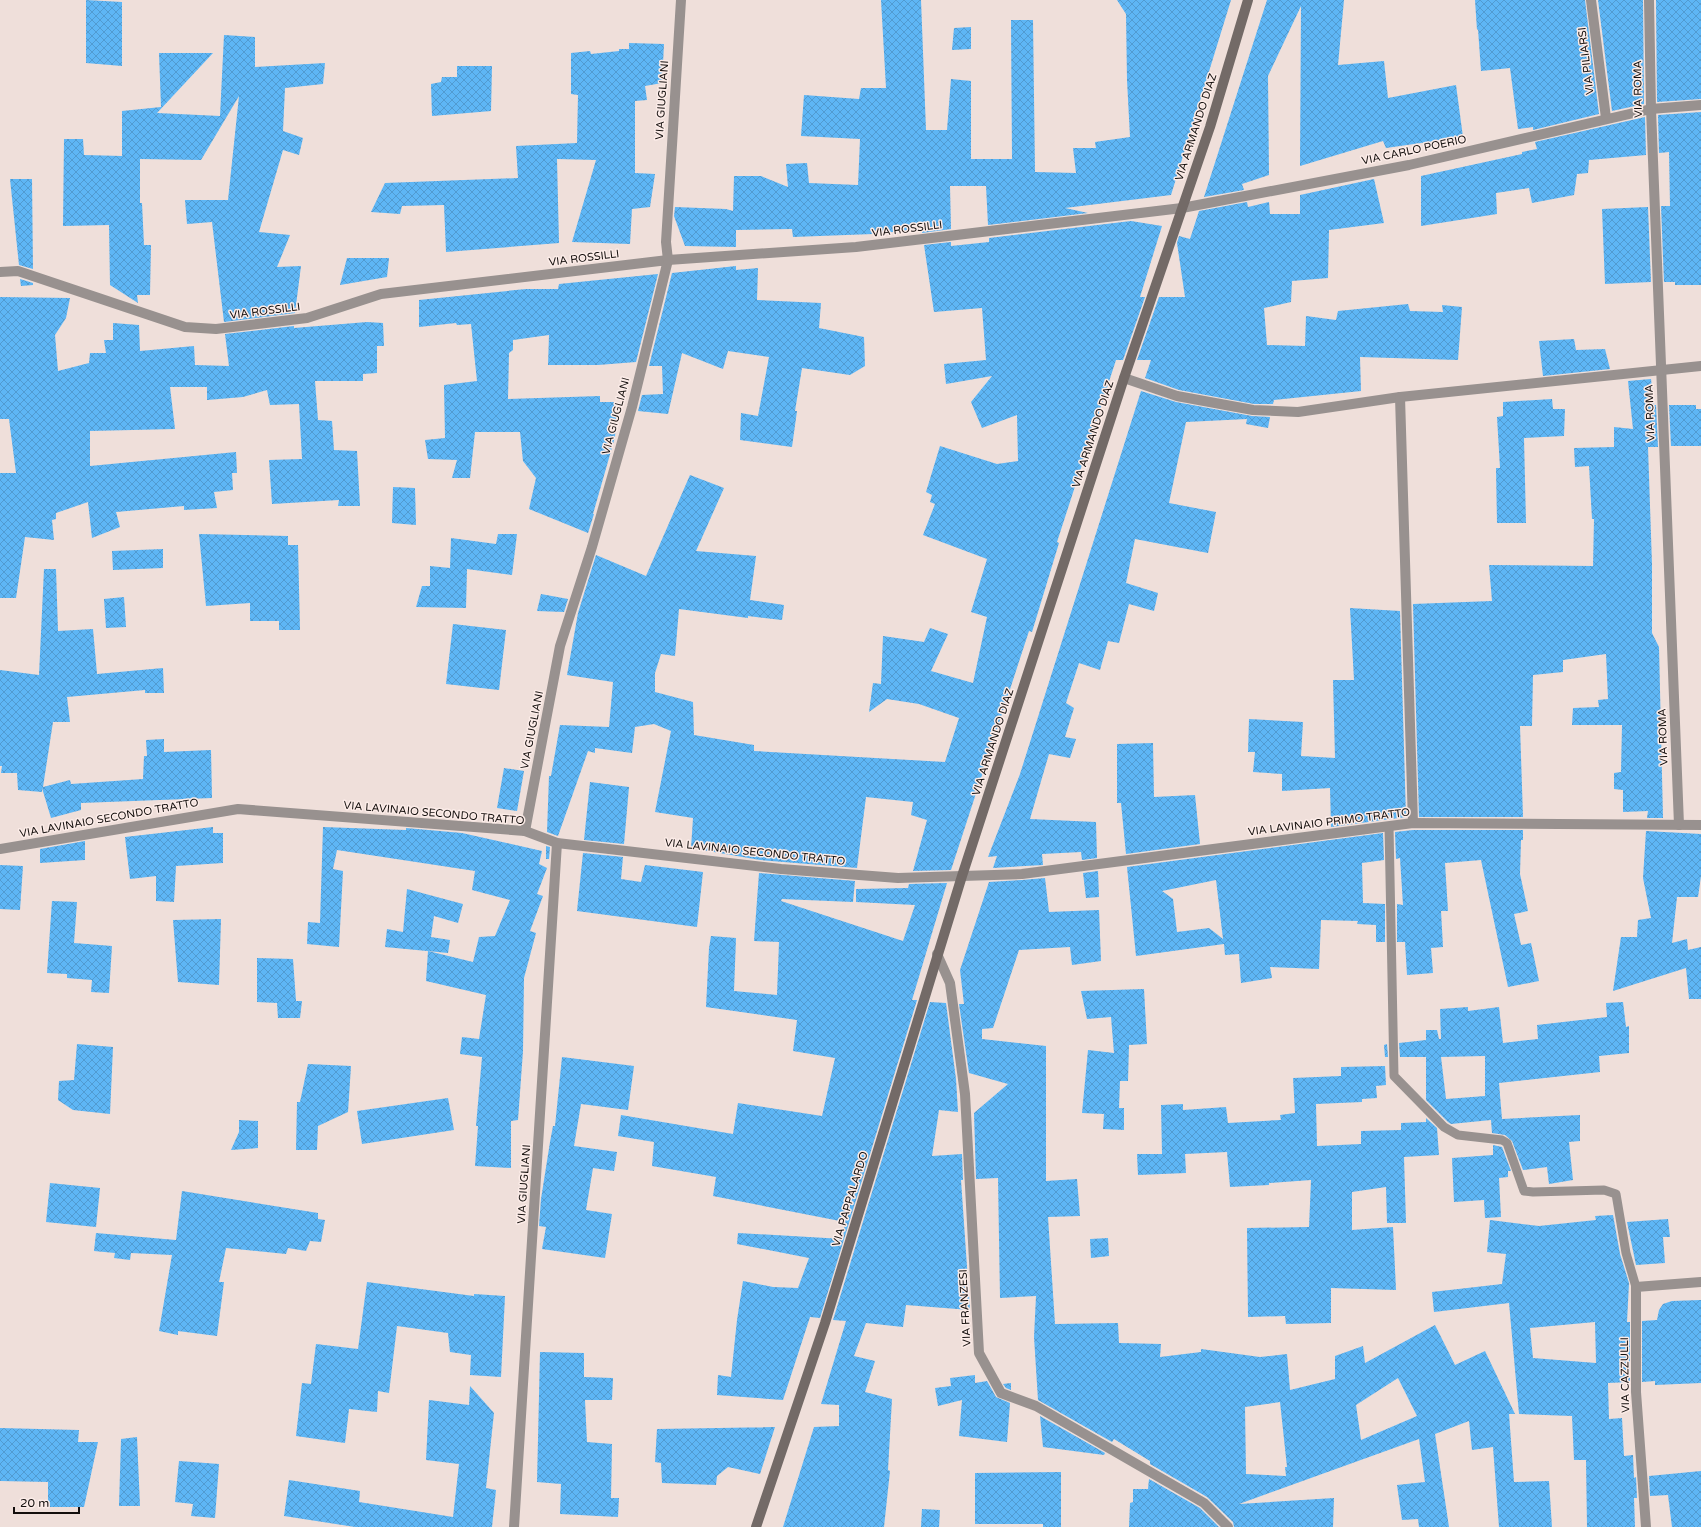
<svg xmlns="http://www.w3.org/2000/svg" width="1701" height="1527" viewBox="0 0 1701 1527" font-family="'Varela Round',sans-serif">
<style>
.building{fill:url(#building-cross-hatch);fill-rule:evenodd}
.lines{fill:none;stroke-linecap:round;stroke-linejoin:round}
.service{stroke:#98918f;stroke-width:9}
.minor{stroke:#98918f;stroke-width:10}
.tertiary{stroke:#98918f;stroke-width:10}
.secondary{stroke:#736a67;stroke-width:10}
.labels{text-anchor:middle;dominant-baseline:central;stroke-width:3;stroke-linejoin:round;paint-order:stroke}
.street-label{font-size:11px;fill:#130e0c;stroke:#fcece8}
</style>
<defs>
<pattern id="building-cross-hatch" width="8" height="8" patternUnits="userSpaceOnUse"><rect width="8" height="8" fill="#5eb6f5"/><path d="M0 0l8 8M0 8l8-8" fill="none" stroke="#519bd1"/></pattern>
</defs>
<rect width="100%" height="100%" fill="#efdfda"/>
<g class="building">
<polygon points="86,0 122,2 122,66 86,63"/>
<polygon points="881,0 921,0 926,130 947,130 951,79 971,81 971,159 1012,159 1011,20 1033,20 1035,172 1076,173 1073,148 1096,148 1095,142 1130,137 1127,80 1126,14 1117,0 1231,0 1171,195 1065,208 1088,213 988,225 986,186 950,186 951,229 922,233 922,229 873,234 793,237 792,229 736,230 736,247 685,246 674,216 675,207 726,209 733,211 734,176 761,176 788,187 786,164 807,163 809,183 858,185 860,139 801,136 804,95 859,99 861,88 886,88"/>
<polygon points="1267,0 1344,0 1338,65 1384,61 1388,98 1456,85 1463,137 1386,148 1383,141 1300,166 1301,6 1268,76 1269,175 1242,184 1244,190 1204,197"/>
<polygon points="1475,0 1585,0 1599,114 1533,130 1533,127 1518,129 1510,68 1481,71 1478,29 1477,30"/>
<polygon points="1598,0 1643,0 1644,104 1612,111"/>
<polygon points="1656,0 1701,0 1701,99 1657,102"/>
<polygon points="971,27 971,49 952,50 954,28"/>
<polygon points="224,35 255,37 255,67 325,63 323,84 285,88 283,131 303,138 299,155 283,150 259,232 290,235 277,267 301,266 295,313 224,322 212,222 187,224 185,200 228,200 239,96 201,160 140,159 140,203 142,203 144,245 151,245 150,295 137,295 138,303 110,285 109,225 63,226 64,139 83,139 84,155 122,156 122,111 161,107 159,53 213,53 157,113 220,116"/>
<polygon points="629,43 664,44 662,83 645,86 647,100 635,101 635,173 655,174 650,207 632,209 630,244 572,242 596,160 557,159 559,243 446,252 444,205 402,206 400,214 371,212 385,183 518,178 516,146 577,143 578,95 571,94 571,53 590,51 591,54 619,51 619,49 629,49"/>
<polygon points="457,66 492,66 491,111 432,116 431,84 441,82 442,77 457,77"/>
<polygon points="1701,112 1701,285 1675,285 1675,282 1664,282 1661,206 1670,206 1669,152 1659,153 1658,115"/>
<polygon points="1645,117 1646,155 1589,160 1588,173 1577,174 1574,195 1532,203 1529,188 1496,193 1497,214 1421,226 1421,176 1522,154 1522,152 1537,149 1535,142"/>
<polygon points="10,179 32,179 33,269 19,265"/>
<polygon points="1374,179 1384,223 1329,230 1328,278 1292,281 1291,302 1264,308 1267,345 1305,346 1306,316 1336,320 1338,311 1408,304 1410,311 1443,312 1442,305 1462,307 1458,360 1360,357 1361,391 1274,400 1273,404 1254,404 1179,390 1145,378 1151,360 1137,360 1159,297 1185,297 1177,243 1179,236 1190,239 1199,211 1247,202 1248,207 1269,202 1270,214 1300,214 1300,195"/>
<polygon points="1648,207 1651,282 1605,284 1602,209"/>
<polygon points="1131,221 1162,226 1140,297 1145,297 1123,360 1116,360 1057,542 1059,543 1032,632 1029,631 951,870 913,871 927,820 911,815 913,802 866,797 857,868 760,860 691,848 693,818 655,812 671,731 654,724 635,727 632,753 595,748 595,753 588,751 558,836 547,832 549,776 551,776 560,725 609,727 613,682 567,675 578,613 596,555 646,576 690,475 724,488 696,551 756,556 750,600 784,605 782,620 748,616 748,618 679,609 675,656 661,654 655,673 655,692 693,702 694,735 754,745 754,751 945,762 959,718 919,704 887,699 869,712 873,683 881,684 883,636 924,642 930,628 948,634 931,671 973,683 987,617 971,612 987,559 923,535 935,504 930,502 932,495 926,492 940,446 997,464 1018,461 1017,415 982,428 971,402 992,376 946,384 944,364 986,360 982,308 934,312 924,245 951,242 951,246 989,242 989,238"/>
<polygon points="347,258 389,258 387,277 340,285"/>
<polygon points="736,266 736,270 758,268 757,300 821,303 819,328 864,337 865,366 850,375 802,368 795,411 797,411 792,447 740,440 741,413 758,416 769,357 728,351 723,369 682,353 668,414 638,411 642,395 663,394 662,366 649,366 672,273"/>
<polygon points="658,274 636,362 598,365 548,365 549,335 513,340 513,350 509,353 508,399 600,396 600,402 617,402 615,437 593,514 594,514 588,533 529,509 536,478 523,461 520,432 475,432 470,478 452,478 457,460 428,459 425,440 445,438 444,385 477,381 471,324 457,325 456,323 419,327 419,300 526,289 558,289 559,284"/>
<polygon points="20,279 33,283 33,285 21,286"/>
<polygon points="0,297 70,298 66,318 55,335 58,371 89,363 90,353 106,353 104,340 113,340 113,323 139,325 140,351 194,346 195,365 229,366 225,334 294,326 294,328 367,322 383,323 384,346 377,346 377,373 363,374 363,381 315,381 318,420 332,421 334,450 357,451 360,506 338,506 339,500 272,504 269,460 302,459 299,404 270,405 267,390 243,397 207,400 207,387 170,387 175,429 90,431 90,466 236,452 237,473 232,473 233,490 214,492 217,508 184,510 184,506 116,512 120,527 92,538 88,502 56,513 56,519 52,520 54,540 25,537 16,598 0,598 0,473 16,473 9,419 0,419"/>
<polygon points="1574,339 1576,350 1605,349 1610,369 1543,376 1539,341"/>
<polygon points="1651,379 1654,405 1656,405 1658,447 1648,447 1652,564 1652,633 1659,647 1663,818 1647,818 1648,811 1623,812 1623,790 1614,789 1614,773 1621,772 1622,725 1572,725 1573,708 1599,707 1598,700 1608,699 1606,654 1563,660 1563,672 1533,675 1532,726 1520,726 1523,817 1419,817 1413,604 1492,601 1489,565 1593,566 1594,519 1592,519 1589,466 1575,467 1574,448 1614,447 1614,427 1633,429 1628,381"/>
<polygon points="1141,391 1176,402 1252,416 1270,417 1268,428 1246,424 1247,419 1186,422 1169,503 1216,512 1208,553 1135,539 1126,583 1158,593 1154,611 1129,604 1119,643 1108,641 1100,670 1079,663 1066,703 1074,708 1065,737 1076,739 1070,758 1049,754 1030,819 1096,822 1097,858 1082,860 1081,852 1042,854 1043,865 993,868 997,856 988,857 1020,774"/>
<polygon points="1552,399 1553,409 1565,409 1564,436 1524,438 1526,523 1497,523 1496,468 1500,468 1497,417 1503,416 1503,402"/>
<polygon points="1669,405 1696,405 1696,409 1701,409 1701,446 1671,446"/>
<polygon points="393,487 415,488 416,525 392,523"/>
<polygon points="199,534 288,536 288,545 298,545 300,630 279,630 279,621 250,621 250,603 206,606"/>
<polygon points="498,534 517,534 512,575 467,569 466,608 416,607 422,586 430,586 430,566 450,568 451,538 496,544"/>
<polygon points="163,549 163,568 113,570 112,551"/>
<polygon points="44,569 56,569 58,631 93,629 97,674 163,668 164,693 145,693 145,690 67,697 70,722 53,722 43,787 70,780 71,784 143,779 144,756 147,756 146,740 164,739 164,752 211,750 212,798 81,803 81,810 51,818 42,788 42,792 18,790 17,773 1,773 2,766 0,766 0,670 39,675"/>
<polygon points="541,594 568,599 564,612 537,611"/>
<polygon points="124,597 126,627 106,628 104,599"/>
<polygon points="1350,608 1400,611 1406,817 1331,827 1330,788 1282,791 1282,774 1253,772 1255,752 1248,752 1249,719 1303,722 1301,756 1335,758 1333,680 1354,680"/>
<polygon points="453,624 506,630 499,690 446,684"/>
<polygon points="1153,743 1154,797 1195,795 1200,844 1126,854 1121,803 1117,803 1117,744"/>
<polygon points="504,768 524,771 517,811 497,808"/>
<polygon points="590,782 629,787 624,844 584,840"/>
<polygon points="213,827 213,833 223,833 223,863 176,866 174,902 156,901 156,876 130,879 125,837"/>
<polygon points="323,827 406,830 406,828 462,833 542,851 539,864 547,868 537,894 543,896 530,931 536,933 524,978 523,1051 518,1120 511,1121 511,1168 475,1166 478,1126 476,1126 482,1057 460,1054 462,1037 479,1039 486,995 426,981 428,951 473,962 479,937 495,936 510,900 472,890 475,871 337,850 333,869 343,871 339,947 307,944 308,922 320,923"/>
<polygon points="1413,830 1523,830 1523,840 1521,840 1520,874 1528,911 1514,914 1521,945 1531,943 1539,981 1508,987 1481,860 1445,863 1448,911 1441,911 1443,947 1431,948 1433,973 1407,975 1405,942 1397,942 1397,904 1403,905 1400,858 1396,859 1395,832"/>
<polygon points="1646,831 1701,834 1701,876 1698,897 1677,897 1672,943 1687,939 1688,950 1701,947 1701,999 1689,999 1686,968 1613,991 1621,937 1637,937 1638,920 1651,918 1643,878"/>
<path d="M1383,833L1384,860L1362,863L1363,903L1385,904V942H1376V925L1357,924L1358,921L1321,920L1319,969L1270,967L1272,978L1241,983L1239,954L1225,955L1224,944L1136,956L1127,867ZM1216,880L1223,939L1209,928L1177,932L1173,899L1162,891Z"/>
<polygon points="85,841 85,860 40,863 40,849"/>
<polygon points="546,846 550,847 549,859 546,859"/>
<polygon points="583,853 623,857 621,879 641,882 645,865 703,872 697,927 577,911"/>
<polygon points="0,865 23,866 20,910 0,909"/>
<polygon points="1098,871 1099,897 1086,898 1083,873"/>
<polygon points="759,873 855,881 853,902 782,899 781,901 903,941 915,905 856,902 856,889 908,888 909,884 947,883 912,1000 917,1000 820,1318 810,1317 783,1400 717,1395 718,1375 731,1377 737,1320 743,1281 773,1287 798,1288 809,1258 737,1244 738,1233 843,1239 845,1222 713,1196 716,1177 652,1166 654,1142 618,1136 621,1115 733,1134 738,1103 822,1116 835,1058 793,1051 797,1020 706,1007 709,948 711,936 736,938 734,991 777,995 779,942 754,941"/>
<path d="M1045,878L1049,912L1099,910L1101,961L1072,965L1070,947L1019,950L993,1028L982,1029V1039L1046,1046V1181L1077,1179L1080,1216L1048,1217L1055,1324L1118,1323L1119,1343L1161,1344L1160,1357L1201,1352V1349L1260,1357L1287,1354L1290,1390L1335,1379V1356L1363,1346L1365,1363L1435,1325L1455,1365L1485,1351L1515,1414H1509L1514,1482L1549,1481L1552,1527H1499L1493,1447L1472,1450L1469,1421L1435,1434L1449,1527H1419L1418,1519L1402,1520L1397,1485L1425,1482L1419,1439L1239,1504L1334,1498L1333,1527H1234L1233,1522L1207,1497L1150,1464V1461L1114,1439L1112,1442L1038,1400L1034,1337L1036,1296L1000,1298L998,1178L976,1179L974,1113L1008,1084L969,1073L959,1004H964L960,970L989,882L1022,880ZM1398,1378L1417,1416L1361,1440L1356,1405ZM1280,1402L1287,1467H1285L1286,1476L1246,1474L1245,1407Z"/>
<polygon points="407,889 463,904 458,923 434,916 431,937 450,940 448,953 385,947 387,929 403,932"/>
<polygon points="52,901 77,902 74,943 112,946 109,993 91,992 92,980 67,978 67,974 47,973"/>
<polygon points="221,919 219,985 178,982 173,920"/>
<polygon points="257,958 293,959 296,1001 302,1001 300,1018 278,1018 277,1003 257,1002"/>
<polygon points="1144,989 1147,1044 1129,1045 1128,1081 1120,1081 1119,1108 1124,1108 1124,1130 1103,1129 1104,1114 1082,1113 1088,1050 1114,1053 1111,1017 1087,1019 1081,991"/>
<polygon points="930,1002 946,1003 956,1079 958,1112 939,1110 932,1156 962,1154 963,1180 961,1180 970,1310 906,1305 903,1327 866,1323 854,1356 875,1361 865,1392 892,1399 888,1470 890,1471 884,1527 783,1527 814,1427 839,1426 839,1405 821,1404 846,1321 833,1320"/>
<path d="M1623,1002L1626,1027L1629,1026V1053L1599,1056L1600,1072L1499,1083L1502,1119L1580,1115V1141L1569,1142L1573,1180L1549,1184L1547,1167L1523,1170L1512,1141L1505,1135L1492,1133L1491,1120L1451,1124L1448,1122L1426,1100V1057H1400L1399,1043L1426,1040V1030H1437L1439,1039H1441L1440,1009L1468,1007V1011L1499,1007L1503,1043L1538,1039L1537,1025L1607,1017L1606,1003ZM1485,1056V1096L1446,1099L1441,1057Z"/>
<polygon points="77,1044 113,1047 110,1114 73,1110 58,1100 59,1081 74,1080"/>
<polygon points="1387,1044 1388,1057 1385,1057 1384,1045"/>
<polygon points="562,1057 634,1066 628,1110 581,1104 574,1146 617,1152 614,1171 593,1168 586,1210 612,1214 605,1258 542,1249 546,1227 539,1226 541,1199 550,1142 553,1126 555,1126"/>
<polygon points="308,1064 351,1066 348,1112 318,1126 317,1150 296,1150 297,1102 300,1102"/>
<polygon points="1385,1066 1386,1085 1376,1086 1377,1098 1362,1099 1362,1102 1316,1104 1317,1146 1361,1144 1361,1131 1401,1130 1401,1123 1426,1122 1426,1118 1437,1128 1439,1155 1404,1157 1406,1223 1387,1223 1386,1187 1352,1192 1352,1230 1393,1227 1396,1290 1331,1288 1331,1323 1286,1324 1285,1316 1248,1317 1247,1228 1309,1227 1311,1180 1269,1183 1269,1185 1230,1187 1227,1152 1185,1154 1186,1173 1138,1175 1137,1154 1162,1154 1161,1105 1183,1104 1183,1110 1226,1107 1228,1123 1281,1120 1280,1115 1295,1113 1293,1078 1341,1076 1341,1067"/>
<polygon points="448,1098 454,1130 362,1144 357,1111"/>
<polygon points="239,1120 258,1121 258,1148 231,1150 239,1132"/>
<polygon points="1493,1145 1502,1147 1511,1171 1508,1171 1508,1177 1499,1178 1501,1217 1485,1218 1484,1200 1454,1202 1452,1158 1493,1155"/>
<polygon points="50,1183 100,1188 96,1227 46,1222"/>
<polygon points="182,1191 318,1213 318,1219 325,1220 321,1242 310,1241 306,1251 288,1248 286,1254 226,1248 219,1282 224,1282 217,1336 178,1331 178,1335 159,1331 172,1255 131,1253 130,1260 114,1258 115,1253 94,1251 96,1233 176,1240"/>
<path d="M1613,1215L1620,1254L1629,1283L1627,1322H1630V1382L1608,1383L1609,1419L1622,1418L1624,1456L1633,1455L1634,1478L1636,1477L1637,1498H1634L1635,1527H1587L1586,1460H1574L1572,1416L1519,1414L1509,1303L1434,1312L1432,1292L1502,1284L1506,1254L1487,1252L1490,1220L1539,1226L1596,1220L1595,1216ZM1595,1322L1596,1363L1533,1358L1530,1328Z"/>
<polygon points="1668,1219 1670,1237 1663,1237 1665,1263 1636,1265 1627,1222"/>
<polygon points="1108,1238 1109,1256 1091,1258 1090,1239"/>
<polygon points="367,1282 474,1296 474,1294 505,1296 501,1377 470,1375 471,1355 450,1352 448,1333 397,1326 389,1393 378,1391 377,1412 349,1409 345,1443 296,1436 302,1383 311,1384 316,1344 358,1349"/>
<polygon points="1701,1300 1701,1383 1655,1385 1655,1381 1642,1382 1642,1321 1657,1320 1659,1310 1663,1304 1672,1301"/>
<polygon points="540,1352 584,1353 584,1377 613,1378 612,1400 585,1400 587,1442 612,1444 611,1498 619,1498 618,1517 560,1514 561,1484 537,1482"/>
<polygon points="975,1375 975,1383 987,1381 996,1397 1010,1403 1007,1442 959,1436 962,1400 938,1406 935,1388 951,1386 950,1378"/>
<polygon points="1011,1383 1011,1390 1006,1388 1003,1384"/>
<polygon points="470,1386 494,1413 486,1488 496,1490 492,1527 355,1527 284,1516 289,1480 360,1491 359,1502 453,1517 459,1464 426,1460 429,1400 469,1405"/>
<polygon points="1040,1416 1105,1453 1104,1455 1043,1447"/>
<polygon points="775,1427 760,1474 728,1467 717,1476 716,1485 662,1483 661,1463 655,1462 657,1429"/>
<polygon points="0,1428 79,1430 78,1442 98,1442 84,1507 48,1507 48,1482 0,1481"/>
<polygon points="137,1437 140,1506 119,1506 121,1439"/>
<polygon points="179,1461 219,1464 215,1518 191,1516 193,1504 175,1502"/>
<polygon points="1701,1471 1701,1527 1672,1527 1668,1495 1650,1496 1649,1476"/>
<polygon points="1061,1472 1061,1527 1043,1527 1043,1524 975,1524 975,1473"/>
<polygon points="1149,1479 1200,1508 1219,1527 1129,1527 1130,1503 1133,1502 1133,1489 1148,1489"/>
<polygon points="922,1509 940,1510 939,1527 921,1527"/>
</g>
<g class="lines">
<polyline class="service" points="1389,827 1394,1076 1444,1127 1458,1135 1502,1140 1507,1143 1524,1191 1533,1192 1604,1190 1616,1194 1626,1253 1636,1287"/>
<g class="minor">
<polyline points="1591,0 1606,118"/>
<polyline points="1649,0 1651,109 1679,825"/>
<polyline points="1182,208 1409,165 1651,109 1701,105"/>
<polyline points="0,272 18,271 185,327 216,329 307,318 381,294 668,260 632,407 592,547 560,646 525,831"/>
<polyline points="1124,378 1177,396 1253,410 1298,412 1400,397 1701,366"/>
<polyline points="1400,397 1413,823"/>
<polyline points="0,849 238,809 525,831 557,843 781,869 898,878 962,876"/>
<polyline points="937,954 950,983 965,1094 979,1353 1001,1393 1036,1406 1204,1503 1228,1527"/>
<polyline points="514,1527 557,843"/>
<polyline points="1646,1527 1636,1392 1636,1287 1701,1282"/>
</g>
<g class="tertiary">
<polyline points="681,0 666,242 668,260 856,247 1182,208"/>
<polyline points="962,876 1022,874 1413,823 1701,825"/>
</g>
<polyline class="secondary" points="756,1527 825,1323 962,876 1124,378 1210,127 1248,0"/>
</g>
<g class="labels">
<g class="street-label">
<text transform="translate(1586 61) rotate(-97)">VIA PILIARSI</text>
<text transform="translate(1638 89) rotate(-91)">VIA ROMA</text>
<text transform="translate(662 100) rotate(-86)">VIA GIUGLIANI</text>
<text transform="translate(1196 127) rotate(-72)">VIA ARMANDO DIAZ</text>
<text transform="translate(1414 150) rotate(-12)">VIA CARLO POERIO</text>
<text transform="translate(907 229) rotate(-7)">VIA ROSSILLI</text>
<text transform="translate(584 258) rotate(-7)">VIA ROSSILLI</text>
<text transform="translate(265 311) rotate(-7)">VIA ROSSILLI</text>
<text transform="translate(1650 413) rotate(-92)">VIA ROMA</text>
<text transform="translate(616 416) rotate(-75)">VIA GIUGLIANI</text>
<text transform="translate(1093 434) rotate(-72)">VIA ARMANDO DIAZ</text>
<text transform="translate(532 730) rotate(-79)">VIA GIUGLIANI</text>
<text transform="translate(1663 737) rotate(-92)">VIA ROMA</text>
<text transform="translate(993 742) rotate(-72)">VIA ARMANDO DIAZ</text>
<text transform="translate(434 813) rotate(5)">VIA LAVINAIO SECONDO TRATTO</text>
<text transform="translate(109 818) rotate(-10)">VIA LAVINAIO SECONDO TRATTO</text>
<text transform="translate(1329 822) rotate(-7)">VIA LAVINAIO PRIMO TRATTO</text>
<text transform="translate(755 852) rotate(6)">VIA LAVINAIO SECONDO TRATTO</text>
<text transform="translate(524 1184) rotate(-86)">VIA GIUGLIANI</text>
<text transform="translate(850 1199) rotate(-73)">VIA PAPPALARDO</text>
<text transform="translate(965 1308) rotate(-93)">VIA FRANZESI</text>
<text transform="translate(1625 1375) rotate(-91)">VIA CAZZULLI</text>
</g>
</g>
<path d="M14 1507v6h65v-6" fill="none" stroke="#130e0c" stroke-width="2"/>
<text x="20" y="1507" font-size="12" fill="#130e0c" stroke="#fcece8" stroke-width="3" paint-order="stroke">20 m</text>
</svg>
